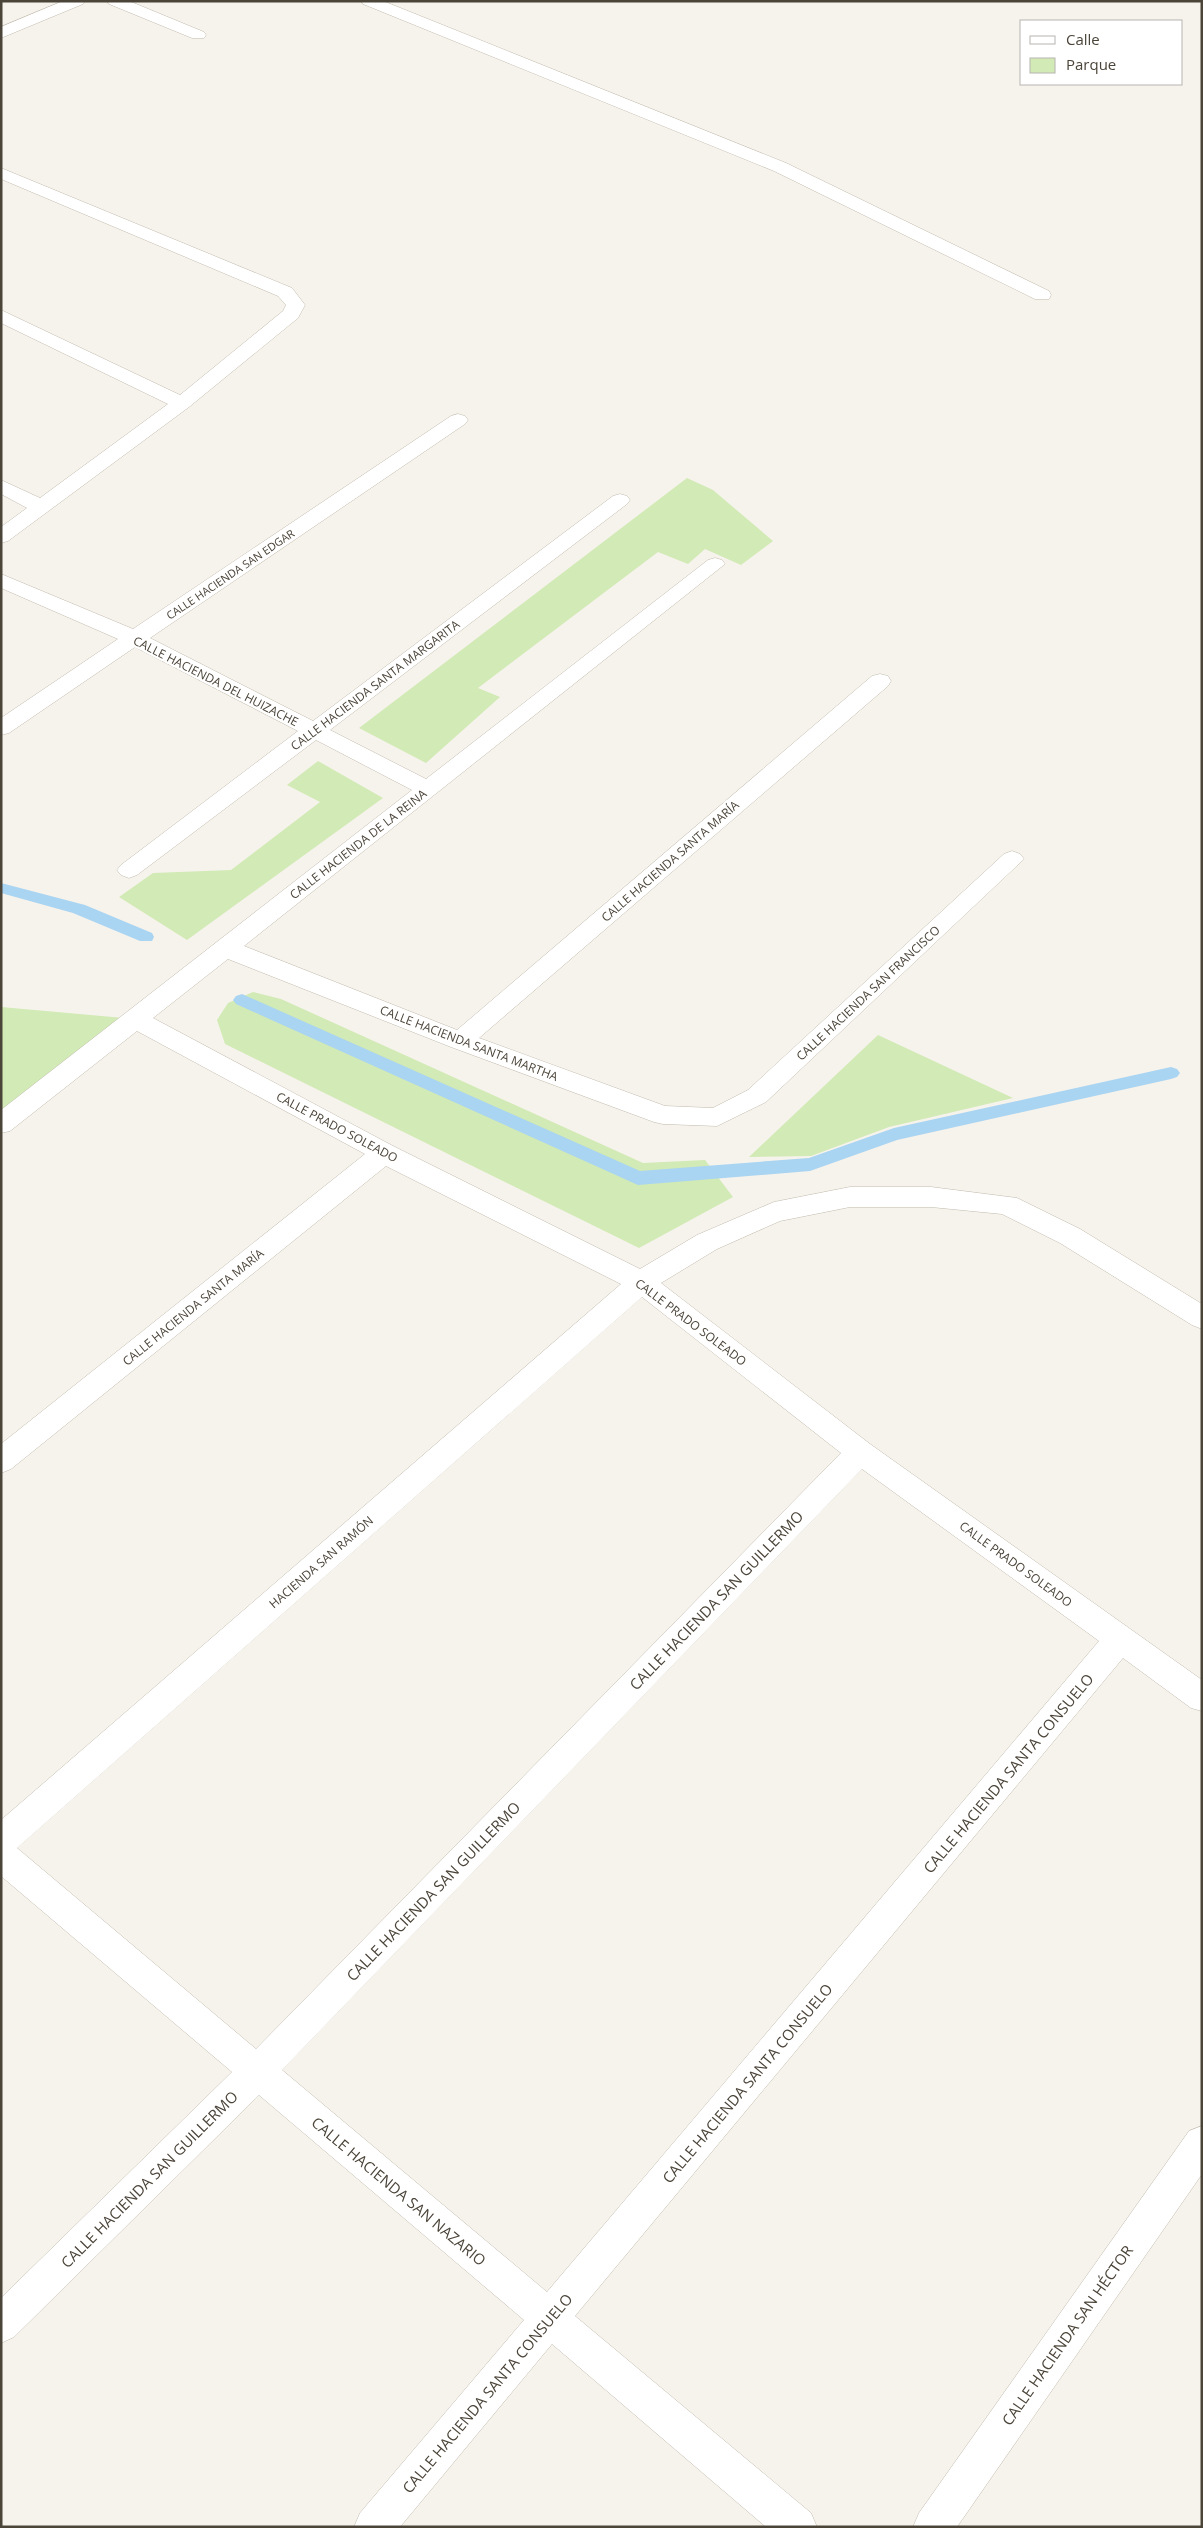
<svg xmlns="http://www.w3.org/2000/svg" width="1203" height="2528" viewBox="0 0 1203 2528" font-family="'Open Sans',sans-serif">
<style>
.green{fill:#d2eab5}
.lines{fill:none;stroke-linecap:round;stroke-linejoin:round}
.stream{fill:#a9d4f2;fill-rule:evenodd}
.minor-casing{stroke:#c2bbae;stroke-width:1}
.minor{fill:#fff;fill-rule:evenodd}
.labels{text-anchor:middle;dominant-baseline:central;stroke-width:4.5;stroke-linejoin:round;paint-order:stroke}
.far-street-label{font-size:11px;fill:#4b4439;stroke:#fff}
.street-label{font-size:12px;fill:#4b4439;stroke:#fff}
.near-street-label{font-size:15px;fill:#4b4439;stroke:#fff}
</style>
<rect width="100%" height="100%" fill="#f6f3ec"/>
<g class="green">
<polygon points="687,478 713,490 773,541 741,565 705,549 688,564 658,552 478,688 500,697 426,763 359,728"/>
<polygon points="318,761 383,798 187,940 119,897 153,873 231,870 320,802 287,785"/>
<polygon points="253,992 281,999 643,1163 705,1160 733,1197 639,1248 225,1044 217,1020 228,1003"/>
<polygon points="1,1007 135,1019 1,1123"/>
<polygon points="878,1035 1013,1098 889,1127 811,1156 749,1157"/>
</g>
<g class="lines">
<g class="stream">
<polygon points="1,883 85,905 152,933 154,937 152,941 140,941 73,913 1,893"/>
<polygon points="242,994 640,1171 809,1158 894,1128 1171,1067 1177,1069 1180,1073 1177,1077 1171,1079 897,1140 810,1171 638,1185 236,1004 233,1000 236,996"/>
</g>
<defs>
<g id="minor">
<polygon points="63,1 85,1 83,4 1,38 1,27"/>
<polygon points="107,1 129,1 204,32 206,35 204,38 192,38 109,4"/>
<polygon points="361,1 383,1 786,163 1049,291 1051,295 1049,299 1035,299 774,171 363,4"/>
<polygon points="1,168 292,288 305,305 298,318 189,407 8,541 1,543 1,527 27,508 1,494 1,480 40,498 168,404 1,323 1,310 180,395 283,311 286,305 278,296 1,179"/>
<path d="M458,414L465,416L468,420L465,424L150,638L313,721L613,496L620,494L627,496L630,500L627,504L330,730L426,779L708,560L715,558L722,560L725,564L244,946L457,1030L872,676L880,674L888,676L891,681L888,686L479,1038L665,1106L713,1108L748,1090L1004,854L1012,851L1020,854L1024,859L766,1102L717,1126L663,1124L654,1122L451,1047L228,959L153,1018L393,1146L640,1269L697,1235L774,1202L850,1187H931L1017,1198L1080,1229L1202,1304V1329L1192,1325L1060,1243L1002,1214L931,1207H850L780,1221L717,1249L661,1283L870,1444L1202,1680V1711L1191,1708L1123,1658L575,2316L811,2513L817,2527H766L552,2344L400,2527H354L360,2513L524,2320L259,2095L14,2337L1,2343V2298L232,2072L1,1876V1820L621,1284L386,1166L11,1469L1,1473V1444L365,1154L137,1031L10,1131L1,1133V1110L412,790L316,740L137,875L129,878L121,875L117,870L121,865L298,731L135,647L9,733L1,735V718L118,639L1,588V574L133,629L451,416ZM642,1297L841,1453L256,2049L17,1848ZM862,1469L1099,1641L547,2292L282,2070Z"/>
<polygon points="1202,2126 1202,2174 957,2527 913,2527 919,2513 1189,2131"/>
</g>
</defs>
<use href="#minor" class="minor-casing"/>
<use href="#minor" class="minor"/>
</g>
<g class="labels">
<g class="far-street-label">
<text transform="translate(230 574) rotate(-34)">CALLE HACIENDA SAN EDGAR</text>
</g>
<g class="street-label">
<text transform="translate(216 681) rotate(27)">CALLE HACIENDA DEL HUIZACHE</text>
<text transform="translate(375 685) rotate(-37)">CALLE HACIENDA SANTA MARGARITA</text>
<text transform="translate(358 844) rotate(-38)">CALLE HACIENDA DE LA REINA</text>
<text transform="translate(670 861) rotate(-41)">CALLE HACIENDA SANTA MARÍA</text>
<text transform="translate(868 993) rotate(-43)">CALLE HACIENDA SAN FRANCISCO</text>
<text transform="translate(469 1043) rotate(21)">CALLE HACIENDA SANTA MARTHA</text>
<text transform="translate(337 1127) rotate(28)">CALLE PRADO SOLEADO</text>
<text transform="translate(193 1307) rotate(-39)">CALLE HACIENDA SANTA MARÍA</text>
<text transform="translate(691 1322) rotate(37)">CALLE PRADO SOLEADO</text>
<text transform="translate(321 1562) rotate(-41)">HACIENDA SAN RAMÓN</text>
<text transform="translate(1016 1564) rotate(36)">CALLE PRADO SOLEADO</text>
</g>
<g class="near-street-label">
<text transform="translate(716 1600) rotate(-46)">CALLE HACIENDA SAN GUILLERMO</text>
<text transform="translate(1008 1773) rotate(-50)">CALLE HACIENDA SANTA CONSUELO</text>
<text transform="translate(433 1891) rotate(-46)">CALLE HACIENDA SAN GUILLERMO</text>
<text transform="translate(747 2083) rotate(-50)">CALLE HACIENDA SANTA CONSUELO</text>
<text transform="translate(149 2179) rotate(-45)">CALLE HACIENDA SAN GUILLERMO</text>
<text transform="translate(399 2191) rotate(40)">CALLE HACIENDA SAN NAZARIO</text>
<text transform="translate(1067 2335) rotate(-55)">CALLE HACIENDA SAN HÉCTOR</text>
<text transform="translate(487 2393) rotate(-50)">CALLE HACIENDA SANTA CONSUELO</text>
</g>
</g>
<rect width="1203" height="2528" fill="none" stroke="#4b4439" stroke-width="5"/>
<rect x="1020" y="20" width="162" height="65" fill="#ffffff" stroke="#b7b4b0"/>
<rect x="1030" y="36" width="25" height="8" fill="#ffffff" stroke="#b7b4b0"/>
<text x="1066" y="45" font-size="15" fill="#4b4439">Calle</text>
<rect x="1030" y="58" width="25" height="15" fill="#d2eab5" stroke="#b7b4b0"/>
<text x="1066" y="70" font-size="15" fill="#4b4439">Parque</text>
</svg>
